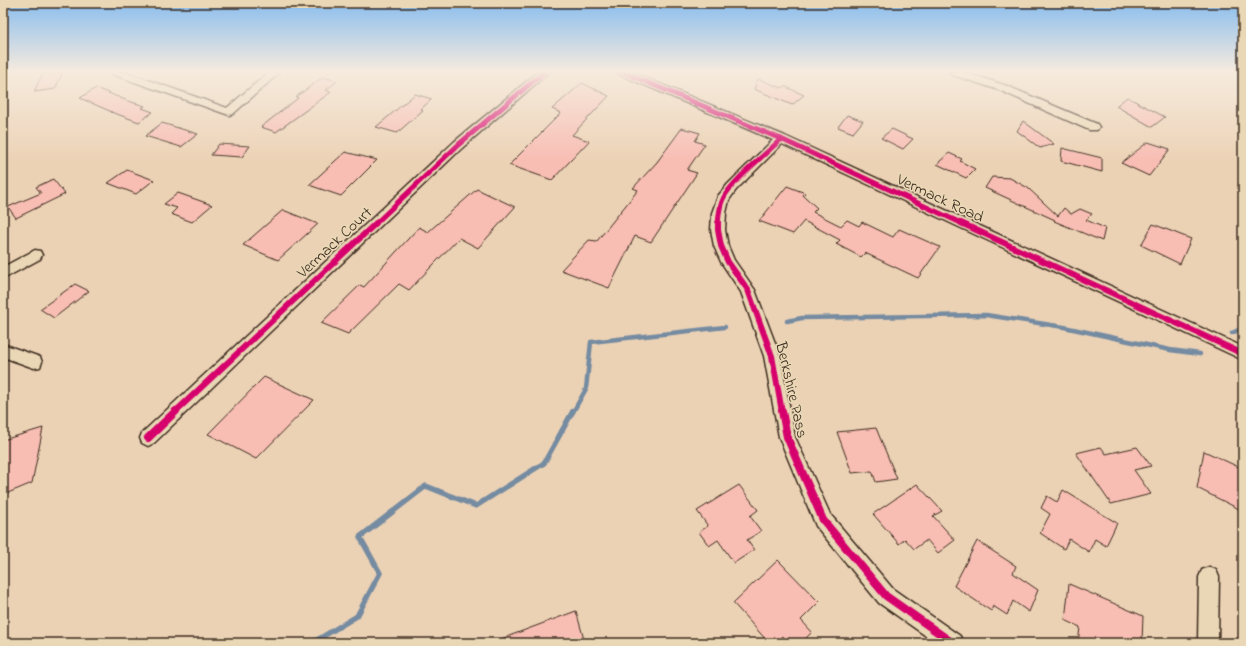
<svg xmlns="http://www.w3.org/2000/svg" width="1246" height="646" viewBox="0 0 1246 646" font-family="'Indie Flower',sans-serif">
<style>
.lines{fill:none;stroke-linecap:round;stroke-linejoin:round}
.stream-far1{stroke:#758ba1;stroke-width:4.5}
.stream{stroke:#758ba1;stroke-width:5.5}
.building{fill:#f8bdb3;stroke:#3b2a1e}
.street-casing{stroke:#3b2a1e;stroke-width:3}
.street{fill:#e9d7b5;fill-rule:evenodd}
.cycleway-far2-casing{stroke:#e9d7b5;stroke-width:7}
.cycleway-far1-casing{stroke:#e9d7b5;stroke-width:8}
.cycleway-casing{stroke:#e9d7b5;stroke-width:10}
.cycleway-far2{stroke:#d6006c;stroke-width:5}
.cycleway-far1{stroke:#d6006c;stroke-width:6}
.cycleway{stroke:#d6006c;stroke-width:8}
.labels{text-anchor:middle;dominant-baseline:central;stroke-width:3.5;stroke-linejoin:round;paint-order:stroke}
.street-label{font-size:16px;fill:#3b2a1e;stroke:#e9d7b5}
</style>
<rect width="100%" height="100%" fill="#ecd2b5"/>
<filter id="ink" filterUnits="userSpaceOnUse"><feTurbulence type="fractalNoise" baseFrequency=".025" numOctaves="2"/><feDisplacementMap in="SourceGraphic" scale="8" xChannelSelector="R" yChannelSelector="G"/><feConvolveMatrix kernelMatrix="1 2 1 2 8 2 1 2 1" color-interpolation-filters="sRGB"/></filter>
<g filter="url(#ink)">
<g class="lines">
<g class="stream-far1">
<polyline points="787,321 802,318 986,315 1064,327 1170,350 1200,354"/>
<polyline points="1232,333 1243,328"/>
<polyline points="573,412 586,389 591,342 725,327"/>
</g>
<polyline class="stream" points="312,643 357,616 380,573 360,537 426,486 476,506 544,463 573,411"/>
</g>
<g class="building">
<polygon points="43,72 63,72 55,89 34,92"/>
<polygon points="323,77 337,81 326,90 331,92 276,132 261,127 298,98 296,97"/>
<polygon points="758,79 782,88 784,86 804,95 792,105 754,89"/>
<polygon points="582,83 609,96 572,135 589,141 552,180 509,165 561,113 552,109"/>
<polygon points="96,88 128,101 145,106 142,108 153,112 139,122 111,112 112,112 80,98"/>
<polygon points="415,94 432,99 421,109 423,110 397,133 376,127"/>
<polygon points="1127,97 1165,117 1152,127 1116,106"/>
<polygon points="847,115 863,121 853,133 838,127"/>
<polygon points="1023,121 1054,144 1040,148 1017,131"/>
<polygon points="162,123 198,134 181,147 145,136"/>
<polygon points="682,128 700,133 695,141 705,144 687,170 697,173 651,242 635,236 609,288 561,270 589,240 597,241 638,190 633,188 657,162"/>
<polygon points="892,129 913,139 903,149 881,138"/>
<polygon points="1148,142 1170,149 1149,176 1121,163"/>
<polygon points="219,144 250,146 242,157 211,155"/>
<polygon points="1062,148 1102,158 1102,172 1061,161"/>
<polygon points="345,152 377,160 341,196 309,185"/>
<polygon points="949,153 962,159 960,161 975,169 966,178 937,164"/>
<polygon points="127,170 154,180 136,194 108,183"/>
<polygon points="992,177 1010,178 1028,188 1058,216 1064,208 1071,214 1080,209 1092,214 1086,220 1105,228 1102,241 1054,221 1055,220 985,188"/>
<polygon points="53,179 65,194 16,218 8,207 41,193 36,187"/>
<polygon points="787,186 805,193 803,195 817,208 813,212 841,226 847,220 859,226 862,222 893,237 899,229 940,247 918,278 865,253 861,257 836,244 840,240 804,221 793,234 759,221"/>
<polygon points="477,189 515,207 478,248 459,238 409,290 399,284 348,334 321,323 360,285 364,287 419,227 428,232"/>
<polygon points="178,193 212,205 192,222 171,214 177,208 164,204"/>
<polygon points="283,210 318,224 278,260 243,245"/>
<polygon points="1153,224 1191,239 1180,264 1141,245"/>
<polygon points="75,284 89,291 54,318 40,309"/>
<polygon points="264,377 314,400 256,459 208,434"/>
<polygon points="43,428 32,483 3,495 3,440"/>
<polygon points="876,428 897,479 876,482 872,471 852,473 837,432"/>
<polygon points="1101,447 1106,454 1137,447 1151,466 1134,470 1151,494 1111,504 1076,453"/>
<polygon points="1204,451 1243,469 1243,511 1197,488"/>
<polygon points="917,484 942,511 933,516 955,540 938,553 927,540 914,549 905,539 899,544 873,514"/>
<polygon points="739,485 758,510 750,516 761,531 747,540 754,550 734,563 718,540 709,546 699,532 708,526 697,511"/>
<polygon points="1063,490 1117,523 1106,546 1095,539 1089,552 1069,539 1064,549 1040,533 1050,514 1041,508 1047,496 1057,502"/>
<polygon points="977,541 1016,566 1013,573 1038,590 1029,612 1013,601 1007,615 993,606 991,611 954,586"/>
<polygon points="778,560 819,602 801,620 812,632 801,643 788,643 782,636 775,643 769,643 733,603"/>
<polygon points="1069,584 1143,616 1142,643 1078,643 1080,627 1065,620"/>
<polygon points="576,611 585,643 494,643 493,642"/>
</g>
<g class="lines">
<defs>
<g id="street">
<polygon points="111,72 125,72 227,108 269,72 279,73 233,114 229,115 112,74"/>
<polygon points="538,72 549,72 462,148 154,443 148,446 142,443 140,438 142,433 454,142"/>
<polygon points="618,72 631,72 785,136 1243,347 1243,360 782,144 736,190 729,200 726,213 725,230 728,246 734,260 755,290 780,356 795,437 830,514 893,589 960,636 963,643 936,643 879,603 816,526 779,437 764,356 741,292 721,262 714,246 711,230 712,213 718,196 728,184 773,140 619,74"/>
<polygon points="949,72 964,72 1007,86 1097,124 1099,127 1097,130 1089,130 999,90 950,74"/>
<polygon points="35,250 40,251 42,255 40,259 3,279 3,267"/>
<polygon points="3,344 40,357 42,362 40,367 34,368 3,357"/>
<polygon points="1209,567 1216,570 1219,577 1218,643 1198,643 1199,577 1202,570"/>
</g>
</defs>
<use href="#street" class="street-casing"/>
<use href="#street" class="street"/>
<defs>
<g id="cycleway-far2">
<polyline points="623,72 781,139 963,224"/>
<polyline points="375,224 458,145 544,72"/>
<path d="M718,224C719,216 719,207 723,199C730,183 767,153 781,139"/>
</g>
<g id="cycleway-far1">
<polyline points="718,223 718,230 721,246 728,262 748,290 772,356 782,412"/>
<polyline points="961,223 1243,354"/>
<polyline points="175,412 376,223"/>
</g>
<g id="cycleway">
<polyline points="782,411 787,437 823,520 886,596 953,643"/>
<polyline points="148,438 176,411"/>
</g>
</defs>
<use href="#cycleway-far2" class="cycleway-far2-casing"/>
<use href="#cycleway-far1" class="cycleway-far1-casing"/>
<use href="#cycleway" class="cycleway-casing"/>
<use href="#cycleway-far2" class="cycleway-far2"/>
<use href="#cycleway-far1" class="cycleway-far1"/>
<use href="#cycleway" class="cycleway"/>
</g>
</g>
<linearGradient id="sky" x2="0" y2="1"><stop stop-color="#89bdee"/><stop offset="0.44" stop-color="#f6ebde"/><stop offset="1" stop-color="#f6ebde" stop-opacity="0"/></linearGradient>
<rect width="1246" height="162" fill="url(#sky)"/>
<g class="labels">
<g class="street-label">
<text transform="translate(940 199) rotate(25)">Vermack Road</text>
<text transform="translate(335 243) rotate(-43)">Vermack Court</text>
<text transform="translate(791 390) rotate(77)">Berkshire Pass</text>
</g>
</g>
<rect width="1246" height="646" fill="none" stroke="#e9d7b5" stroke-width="16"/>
<rect x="8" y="8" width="1230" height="630" fill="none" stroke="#3b2a1e" stroke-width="1.5" filter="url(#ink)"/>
</svg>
